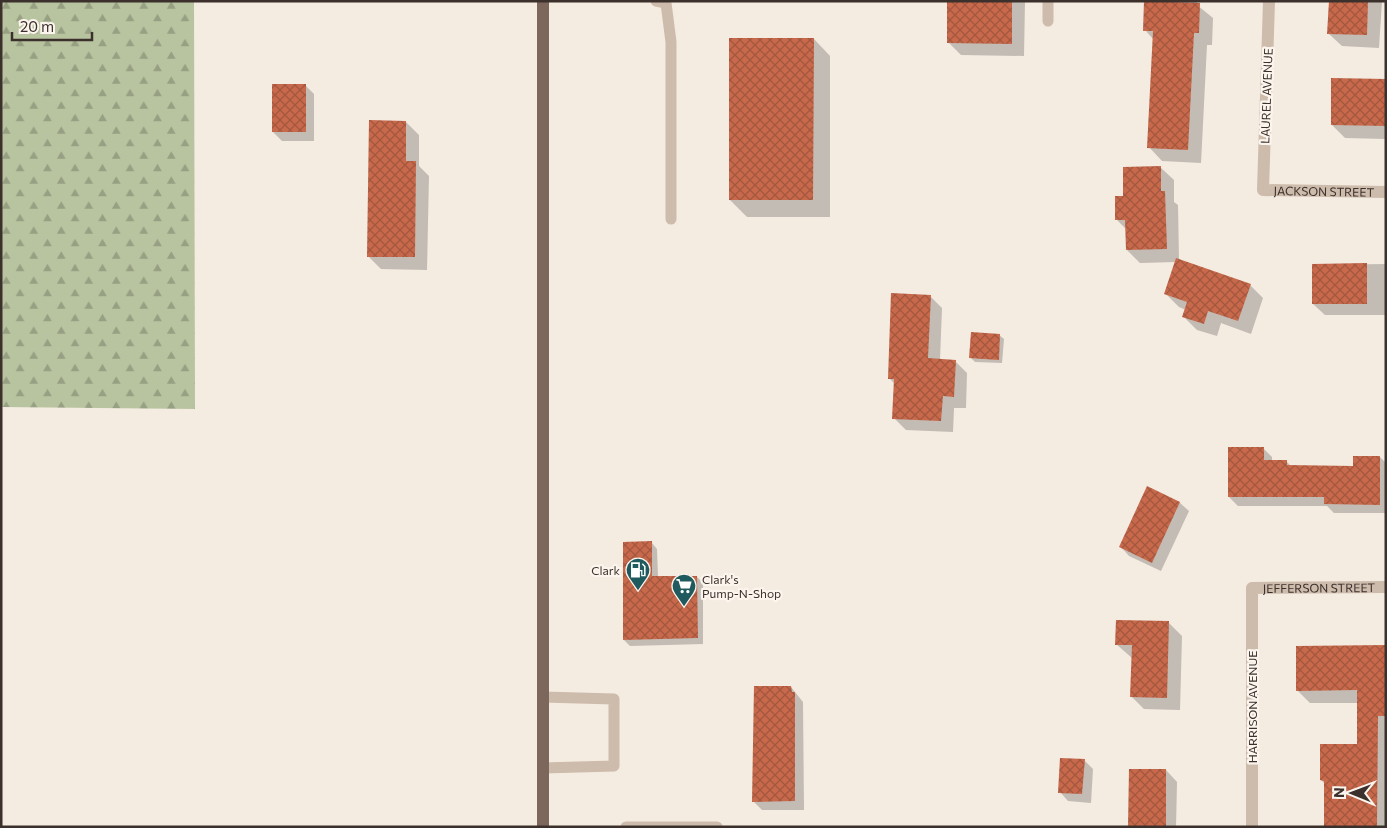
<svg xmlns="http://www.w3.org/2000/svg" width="1387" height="828" viewBox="0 0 1387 828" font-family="Commissioner,sans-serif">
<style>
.forest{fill:url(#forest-firs)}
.shadow{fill:#0003}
.building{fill:url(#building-cross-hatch)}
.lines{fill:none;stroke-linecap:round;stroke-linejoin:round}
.service{stroke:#cdbbac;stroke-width:11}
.minor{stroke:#cdbbac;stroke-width:12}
.primary{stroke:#7d675c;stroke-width:12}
.labels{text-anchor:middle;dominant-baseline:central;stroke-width:4.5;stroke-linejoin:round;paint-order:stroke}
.street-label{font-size:12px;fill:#3b302b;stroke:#fbf5ee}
.poi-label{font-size:12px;fill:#3b302b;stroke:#fbf5ee;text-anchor:end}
</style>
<defs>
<pattern id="forest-firs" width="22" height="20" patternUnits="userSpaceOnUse" patternTransform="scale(1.25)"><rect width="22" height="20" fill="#b8c4a0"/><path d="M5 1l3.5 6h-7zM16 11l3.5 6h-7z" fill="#97a083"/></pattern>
<pattern id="building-cross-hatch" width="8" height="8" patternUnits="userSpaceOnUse" patternTransform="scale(1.25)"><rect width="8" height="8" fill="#c8694b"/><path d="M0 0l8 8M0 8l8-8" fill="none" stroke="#a4573f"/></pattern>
</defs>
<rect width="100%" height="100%" fill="#f4ebe1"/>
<polygon class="forest" points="1,1 194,1 195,409 1,407"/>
<g class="shadow">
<polygon points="948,1 1025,1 1024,56 961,55 948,42"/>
<polygon points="1146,1 1197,1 1197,5 1213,18 1212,45 1207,45 1201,163 1162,161 1149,147 1154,40 1145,30"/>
<polygon points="1330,1 1382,1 1379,48 1342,46 1328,33"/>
<polygon points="814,39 830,56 830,217 747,217 730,200"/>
<polygon points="1386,80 1386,139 1345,138 1332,125"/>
<polygon points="305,85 314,94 314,141 282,141 273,132"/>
<polygon points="406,122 419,135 419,166 429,176 427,270 381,269 368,256"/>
<polygon points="1160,167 1174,180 1174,202 1178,205 1179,261 1250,285 1263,298 1251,334 1221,323 1217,336 1197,330 1183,316 1186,310 1179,307 1166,294 1176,262 1140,263 1127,250 1126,229 1117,220 1124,197"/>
<polygon points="1386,264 1386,315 1325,315 1313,304 1313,265"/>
<polygon points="930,296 942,308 940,360 955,361 967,373 966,408 954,408 953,432 906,430 894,418 895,384 889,378"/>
<polygon points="999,335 1004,339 1002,363 975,362 971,358"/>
<polygon points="1263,448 1272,457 1272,461 1286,461 1292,467 1355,467 1380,457 1386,463 1386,513 1334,513 1327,506 1238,506 1229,497"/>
<polygon points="1148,488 1180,503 1189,511 1161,571 1129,556 1121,547"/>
<polygon points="652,543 657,549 658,577 697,577 703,583 703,644 630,646 624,640"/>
<polygon points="1169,623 1182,636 1180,710 1144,709 1131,696 1132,658 1116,644"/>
<polygon points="1386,646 1386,827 1325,827 1325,784 1321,780 1358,745 1358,703 1310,703 1297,690"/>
<polygon points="791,687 803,702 804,810 762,810 753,801"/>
<polygon points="1084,760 1093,769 1091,803 1068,801 1060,792"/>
<polygon points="1166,770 1177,782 1176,827 1130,827"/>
</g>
<g class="building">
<polygon points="947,1 1012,1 1012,44 947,43"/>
<polygon points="1144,1 1200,3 1199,33 1194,33 1188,150 1147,148 1153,31 1143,31"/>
<polygon points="1329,1 1368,1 1367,35 1327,34"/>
<polygon points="729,38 814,38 813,200 729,200"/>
<polygon points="1331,78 1386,79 1386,126 1331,125"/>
<rect x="272" y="84" width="34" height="48"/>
<polygon points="369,120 406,121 406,161 416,161 415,257 367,257"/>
<polygon points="1161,166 1161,191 1165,191 1167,249 1126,250 1125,220 1115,220 1115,196 1123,196 1123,167"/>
<polygon points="1176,258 1251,284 1238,321 1208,311 1204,324 1182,317 1187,302 1164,294"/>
<polygon points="1367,263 1367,304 1312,304 1312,264"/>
<polygon points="891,293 931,295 928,358 956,360 954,397 943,396 941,421 892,419 894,379 888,379"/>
<polygon points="971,332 1000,334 999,360 969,358"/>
<polygon points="1228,447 1264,447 1264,460 1287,460 1287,465 1353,466 1353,456 1380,456 1380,505 1324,504 1324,497 1228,497"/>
<polygon points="1147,486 1180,502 1152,563 1119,547"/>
<polygon points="652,541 652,576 697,576 698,638 623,640 623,542"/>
<polygon points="1116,620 1169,621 1167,698 1130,697 1132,645 1115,645"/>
<polygon points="1386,645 1386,716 1378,716 1377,827 1324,827 1324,781 1320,780 1320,744 1357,744 1357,690 1296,691 1296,646"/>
<polygon points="754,686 791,686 792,692 795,692 795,801 752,802"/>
<polygon points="1060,758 1085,759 1082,794 1058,793"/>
<polygon points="1129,769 1166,769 1166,827 1128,827"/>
</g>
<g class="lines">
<g class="service">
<polyline points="656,1 666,3 671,42 671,219"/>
<polyline points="1048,21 1048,1"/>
<polyline points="543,697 614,699 614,766 543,768"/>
<polyline points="626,827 717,827"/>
</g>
<g class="minor">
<path id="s1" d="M1269,1L1263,190L1386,192"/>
<path id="s2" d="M1252,827V588L1386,587"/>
</g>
<polyline class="primary" points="543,827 543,1"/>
</g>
<defs>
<symbol id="fuel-pin" viewBox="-11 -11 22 30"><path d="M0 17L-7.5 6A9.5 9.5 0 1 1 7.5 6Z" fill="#1f5a5e" stroke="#fbf5ee"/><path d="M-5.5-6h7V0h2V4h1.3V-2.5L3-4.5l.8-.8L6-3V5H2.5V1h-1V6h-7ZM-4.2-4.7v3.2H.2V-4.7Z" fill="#fff"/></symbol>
<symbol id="supermarket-pin" viewBox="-11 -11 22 30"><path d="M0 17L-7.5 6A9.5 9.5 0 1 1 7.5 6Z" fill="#1f5a5e" stroke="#fbf5ee"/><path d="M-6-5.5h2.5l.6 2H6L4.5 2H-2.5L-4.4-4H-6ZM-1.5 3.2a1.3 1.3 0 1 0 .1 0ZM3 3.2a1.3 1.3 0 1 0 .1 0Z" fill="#fff"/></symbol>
</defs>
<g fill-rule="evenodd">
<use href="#fuel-pin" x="624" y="556" width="28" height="38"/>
<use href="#supermarket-pin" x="670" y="572" width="28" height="38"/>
</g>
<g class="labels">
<g class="street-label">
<text transform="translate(1266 96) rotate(-88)">LAUREL AVENUE</text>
<text stroke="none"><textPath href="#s1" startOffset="250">JACKSON STREET</textPath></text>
<text stroke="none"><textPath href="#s2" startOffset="306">JEFFERSON STREET</textPath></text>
<text transform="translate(1252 707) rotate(-90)">HARRISON AVENUE</text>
</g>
<g class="poi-label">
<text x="620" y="570">Clark</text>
<text x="702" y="579" text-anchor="start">Clark's<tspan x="702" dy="14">Pump-N-Shop</tspan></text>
</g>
</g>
<rect width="1387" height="828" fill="none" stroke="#3b302b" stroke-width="5"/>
<g transform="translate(1352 793) rotate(271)" stroke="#fbf5ee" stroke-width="4" paint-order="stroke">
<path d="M0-4L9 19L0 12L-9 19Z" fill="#3b302b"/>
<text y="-8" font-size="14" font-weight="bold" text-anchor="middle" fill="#3b302b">N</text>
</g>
<path d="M12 32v8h80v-8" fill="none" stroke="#3b302b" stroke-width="2.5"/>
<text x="20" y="32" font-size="15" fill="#3b302b" stroke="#fbf5ee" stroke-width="4" paint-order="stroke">20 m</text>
</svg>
